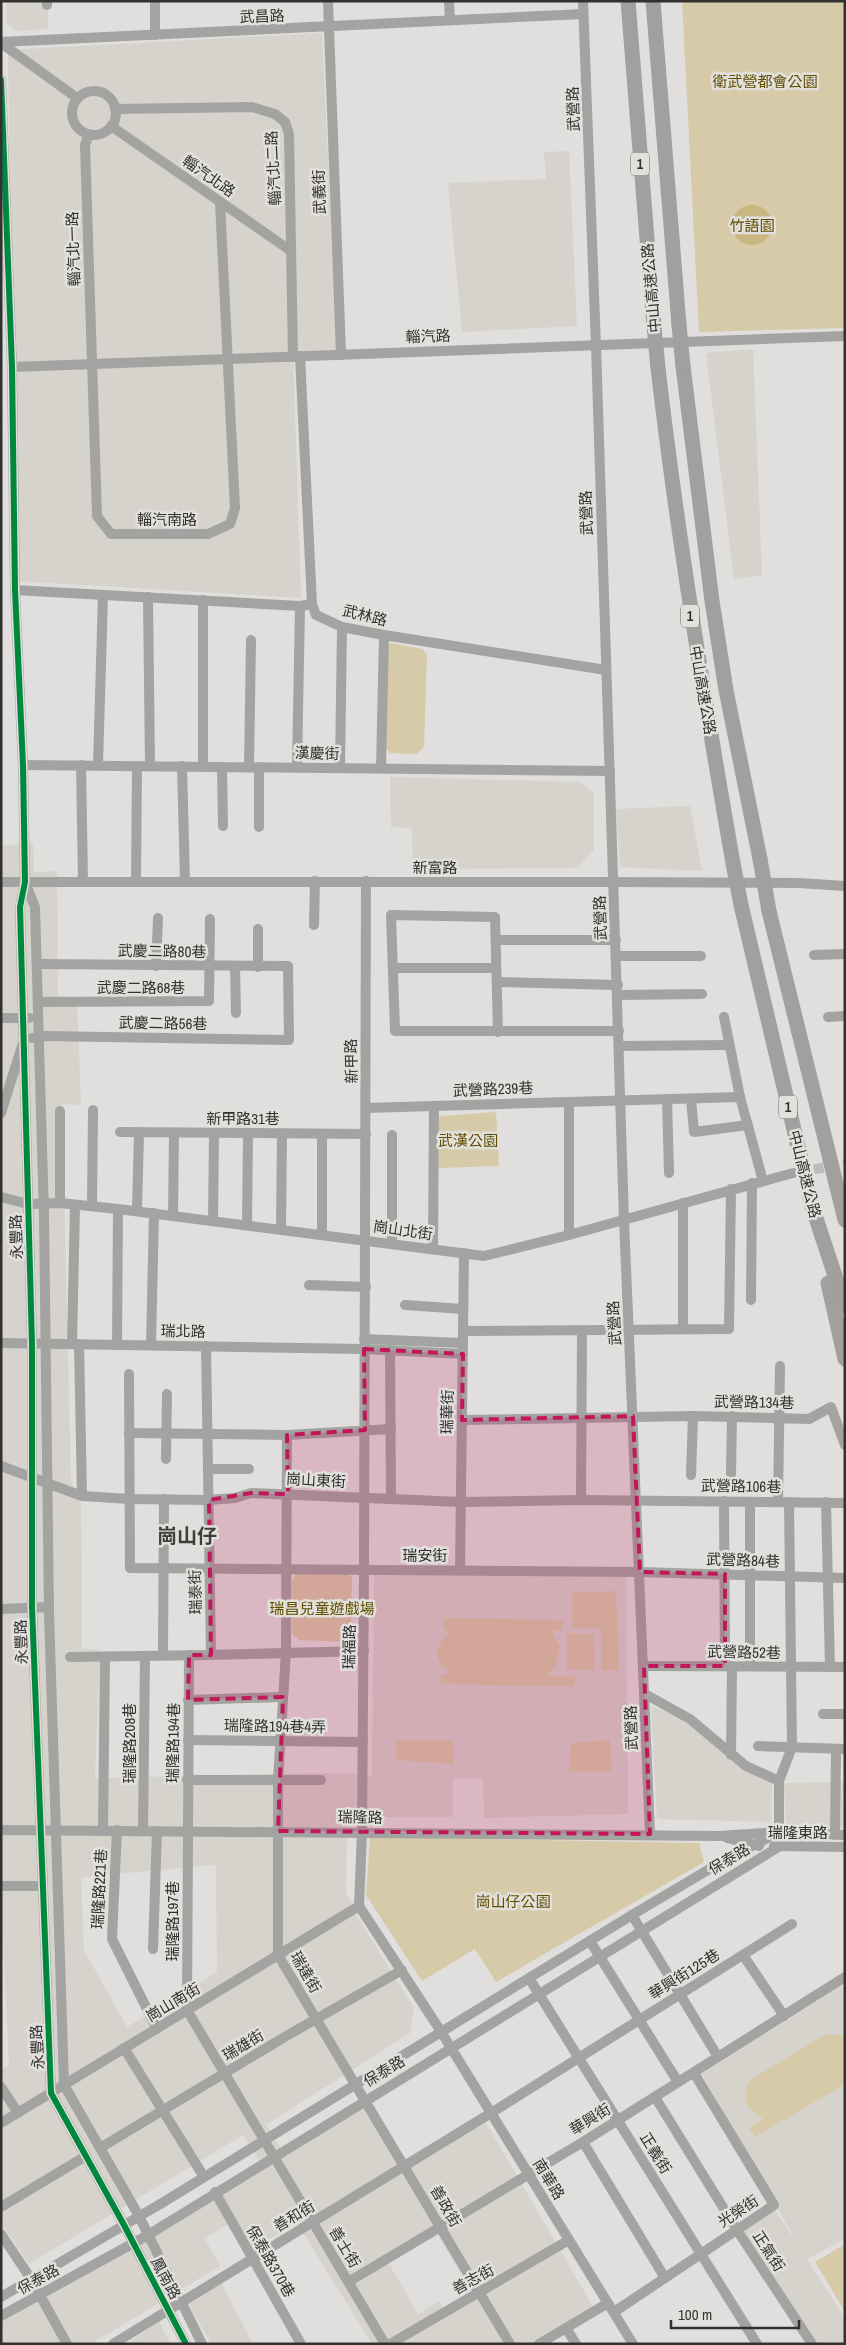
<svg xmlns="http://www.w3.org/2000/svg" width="846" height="2345" viewBox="0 0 846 2345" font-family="'Archivo Narrow','Noto Sans TC',sans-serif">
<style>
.built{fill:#d6d3cc;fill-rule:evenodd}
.green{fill:#d6caa9}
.forest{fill:#c9b782}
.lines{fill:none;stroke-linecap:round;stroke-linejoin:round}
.minor-tunnel{stroke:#bdbcba;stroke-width:10;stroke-dasharray:10 5;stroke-linecap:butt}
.minor{stroke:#a3a3a2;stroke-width:10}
.highway{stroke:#a0a09f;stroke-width:15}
.highway-bridge{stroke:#a0a09f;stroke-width:15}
.cycleway-casing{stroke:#e1e0dc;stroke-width:9}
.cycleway{stroke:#00873e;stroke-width:6}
.marked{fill:#c2185b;fill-opacity:0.2;stroke:#c2185b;stroke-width:4;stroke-dasharray:10 6;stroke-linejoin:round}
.labels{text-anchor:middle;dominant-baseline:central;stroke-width:5;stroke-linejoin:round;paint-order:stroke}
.shield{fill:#e1e0dc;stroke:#666664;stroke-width:1}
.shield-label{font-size:14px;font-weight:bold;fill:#323130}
.street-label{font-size:15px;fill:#323130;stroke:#e1e0dc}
.park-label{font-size:15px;fill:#634e00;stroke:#e1e0dc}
.district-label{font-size:20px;font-weight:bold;fill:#3f3e3a;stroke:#e1e0dc}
</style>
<rect width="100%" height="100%" fill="#e0dfdd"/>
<g class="built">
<polygon points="6,1 48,1 48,29 16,31 7,24"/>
<polygon points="322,33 337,350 293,352 301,598 16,581 8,50"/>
<polygon points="569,151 577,326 462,332 448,183 546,179 544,152"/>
<polygon points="753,349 762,575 734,579 706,353"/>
<polygon points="390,777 580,782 594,793 594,850 577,868 413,869 412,828 391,827"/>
<polygon points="690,806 702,871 620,867 616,809"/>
<path d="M33,843L34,872L57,871L58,996L77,998L81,1105L62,1104L71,1482L81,1502L82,1648L100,1650L95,1778L311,1773H347L372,1777L374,1574H626L628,1814L484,1818L483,1779L453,1778V1817H347L346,1894L357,1911L355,1913L414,2008L410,2033L266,2125L286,2157L363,2108L410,2168L485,2121L595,2310L539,2344H372L297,2223L245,2254L228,2224L205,2239L220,2266L91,2344H1V2322L265,2170L243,2135L29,2264L1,2223V2070L9,2065L1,1900V1775H14L1,1774V846ZM216,1865L217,1972L127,2027L84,1950L81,1877ZM433,2227L475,2298L448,2315L439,2301L418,2314L384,2255Z"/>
<polygon points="651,1706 685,1719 731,1760 772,1781 771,1822 657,1819"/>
<polygon points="845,1782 845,1828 786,1827 784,1783"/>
<polygon points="843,1985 845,2239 807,2259 845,2318 845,2344 812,2344 742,2230 774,2209 798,2245 702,2074"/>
<polygon points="221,2282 253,2344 211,2344 188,2303"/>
<polygon points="159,2322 171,2344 127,2344"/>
</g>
<g class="green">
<polygon points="682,1 845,1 845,328 699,332"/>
<polygon points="390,643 422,649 427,654 424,747 417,754 390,753 386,748 387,648"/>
<polygon points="496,1112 499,1166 439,1168 438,1122 440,1116"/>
<polygon points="296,1574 347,1574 352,1577 351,1636 344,1642 299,1640 292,1634 292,1581"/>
<polygon points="616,1591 619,1670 601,1671 601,1629 572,1628 572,1593"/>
<path d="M444,1618L563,1620V1630L552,1631L560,1647L555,1667L547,1676L575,1677L574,1687L441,1684V1675L451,1674C431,1656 434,1651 450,1631L443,1630Z"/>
<polygon points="567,1633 594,1634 595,1670 567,1670"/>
<polygon points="396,1740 454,1741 454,1764 396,1760"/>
<polygon points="610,1740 612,1771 569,1772 571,1743"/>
<polygon points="370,1837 699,1843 704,1862 496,1982 475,1949 422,1981 366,1895"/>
<polygon points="826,2034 845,2035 845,2084 755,2137 749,2128 763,2118 753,2112 746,2104 746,2090 750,2080"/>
<polygon points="845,2244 845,2312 815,2262"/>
</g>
<circle class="forest" cx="752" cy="225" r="20"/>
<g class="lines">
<polyline class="minor-tunnel" points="799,1172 845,1164"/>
<g class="minor">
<polyline points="155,1 155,35"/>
<polyline points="328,1 341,355"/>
<polyline points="449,1 450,20"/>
<polyline points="583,1 596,346 624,1220 650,1834"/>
<polyline points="47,5 47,1"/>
<polyline points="1,42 583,14"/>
<polyline points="1,43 77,98"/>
<polyline points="1,80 12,367 15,590 23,765 25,882 20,907 32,1344 32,1607 51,2093 124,2225 186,2344"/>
<circle cx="94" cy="113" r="22"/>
<polyline points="115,109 252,107 275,114 285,122 289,134 293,357"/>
<polyline points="111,126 291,251"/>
<polyline points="89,134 85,145 97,516 111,534 208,534 230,524 235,508 220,202"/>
<polyline points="300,356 312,604 316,615 342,627 384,635 606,670"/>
<polyline points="12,367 845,336"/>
<polyline points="15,590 300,606 312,604"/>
<polyline points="148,597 150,766"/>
<polyline points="23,765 610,771"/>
<polyline points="81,765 83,882"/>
<polyline points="98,765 103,595"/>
<polyline points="182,766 185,881"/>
<polyline points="203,766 203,600"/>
<polyline points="222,767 223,826"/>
<polyline points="249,767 251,640"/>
<polyline points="297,767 300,606"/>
<polyline points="340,768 342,627"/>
<polyline points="381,768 384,635"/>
<polyline points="259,827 259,767"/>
<polyline points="366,881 364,1570 362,1832 359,1906 440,2030 633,2344"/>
<polyline points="1,882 614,882 799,883 845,886"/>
<polyline points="25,882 35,907 44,1215 49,1613 64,2085 139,2216 202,2344"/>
<polyline points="136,882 137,766"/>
<polyline points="314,925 315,881"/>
<polyline points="258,929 258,967"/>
<polyline points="496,940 616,940"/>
<polyline points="814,955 845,954"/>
<polyline points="616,956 701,956"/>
<polyline points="156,966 158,918"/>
<polyline points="235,967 236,1013"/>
<polyline points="393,968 496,968"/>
<polyline points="497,982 618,985"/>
<polyline points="618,995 702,994"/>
<polyline points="38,1002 209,1001 210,919"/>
<polyline points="724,1017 740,1097 763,1181"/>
<polyline points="828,1017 845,1016"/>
<polyline points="1,1018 29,1018"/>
<polyline points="498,1032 495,917 391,915 395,1031 619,1031"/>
<polyline points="32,1038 45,1036 289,1040 288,966 37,964"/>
<polyline points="620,1046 729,1045"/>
<polyline points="667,1099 669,1173"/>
<polyline points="691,1099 694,1132 748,1125"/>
<polyline points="569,1102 569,1235"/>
<polyline points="366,1108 740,1097"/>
<polyline points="60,1111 60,1203"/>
<polyline points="1,1113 22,1046"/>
<polyline points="120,1132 366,1134"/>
<polyline points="322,1134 322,1234"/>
<polyline points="1,1197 28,1204 60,1203 118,1209 484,1256 569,1235 793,1173"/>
<polyline points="683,1203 683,1329"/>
<polyline points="92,1206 93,1110"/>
<polyline points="137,1211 139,1133"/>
<polyline points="173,1216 174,1133"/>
<polyline points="213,1221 214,1133"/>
<polyline points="247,1225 248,1133"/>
<polyline points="281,1229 282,1134"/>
<polyline points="392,1243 392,1135"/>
<polyline points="433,1249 434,1106"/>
<polyline points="309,1285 366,1287"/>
<polyline points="751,1300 752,1183"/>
<polyline points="405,1305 463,1309"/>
<polyline points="463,1331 729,1329 731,1189"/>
<polyline points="364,1339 463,1343"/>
<polyline points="1,1343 364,1349 463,1354"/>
<polyline points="72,1344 75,1205"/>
<polyline points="79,1344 82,1496"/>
<polyline points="117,1345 118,1209"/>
<polyline points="151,1345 154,1213"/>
<polyline points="206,1346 211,1655 364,1651"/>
<polyline points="390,1350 391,1499"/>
<polyline points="129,1374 130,1568 640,1572 845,1578"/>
<polyline points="462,1420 693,1416 809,1419 831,1407 845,1445"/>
<polyline points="129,1433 287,1435 286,1652 278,1780 278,1955 510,2344"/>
<polyline points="287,1435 391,1429"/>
<polyline points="166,1459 167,1394"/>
<polyline points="1,1466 82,1496 130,1499 209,1500 235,1498 251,1493 461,1502 581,1500 845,1503"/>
<polyline points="208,1469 249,1469"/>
<polyline points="731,1474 732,1416"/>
<polyline points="691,1475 693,1416"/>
<polyline points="581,1500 582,1331"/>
<polyline points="724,1501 725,1666"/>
<polyline points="750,1502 750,1666"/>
<polyline points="778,1502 780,1366"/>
<polyline points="826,1502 830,1667"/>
<polyline points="460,1570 464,1253"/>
<polyline points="1,1609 49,1607"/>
<polyline points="163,1655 164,1499"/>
<polyline points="189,1655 187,2010 385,2344"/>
<polyline points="70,1657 211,1655"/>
<polyline points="644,1666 845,1667"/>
<polyline points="645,1694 690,1719 746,1766 779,1781"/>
<polyline points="188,1700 283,1697"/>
<polyline points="823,1714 845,1714"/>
<polyline points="188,1740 363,1742"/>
<polyline points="758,1746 845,1749"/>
<polyline points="731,1755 732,1666"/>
<polyline points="187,1780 321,1780"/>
<polyline points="1,1830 719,1836 779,1832 845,1835"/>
<polyline points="103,1830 105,1657"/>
<polyline points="117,1830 112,1939 157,2029"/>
<polyline points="143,1831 145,1656"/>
<polyline points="779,1832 779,1781 792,1747 789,1502"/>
<polyline points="835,1835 836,1749"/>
<polyline points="727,1838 759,1846"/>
<polyline points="774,1846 845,1847"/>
<polyline points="1,1886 42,1886"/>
<polyline points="632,1915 718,2057"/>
<polyline points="590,1941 678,2082"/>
<polyline points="153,1949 157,1831"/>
<polyline points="743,1955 784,2016"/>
<polyline points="529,1978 757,2344"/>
<polyline points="124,2048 204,2177"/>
<polyline points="1,2087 18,2113"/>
<polyline points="655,2097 737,2230 812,2344"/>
<polyline points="1,2123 359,1906"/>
<polyline points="583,2142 665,2278"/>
<polyline points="100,2148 288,2035 402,1970"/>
<polyline points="215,2192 301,2344"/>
<polyline points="1,2207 86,2156"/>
<polyline points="1,2234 31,2279 67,2344"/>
<polyline points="348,2282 583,2142 845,1977"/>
<polyline points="1,2297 162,2203 632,1915 723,1861 779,1832"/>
<polyline points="614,2312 774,2205 694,2073"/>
<polyline points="1,2316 148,2235 780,1846"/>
<polyline points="566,2328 576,2344"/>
<polyline points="113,2344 491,2113 792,1924"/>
<polyline points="390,2344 569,2240"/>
<polyline points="539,2344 608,2303"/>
</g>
<g class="highway">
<polyline points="628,1 654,326"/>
<polyline points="653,1 679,325"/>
<polyline points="683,366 712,601 726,690 760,859"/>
<path d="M658,368C677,534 704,698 733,863"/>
<polyline points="741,905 812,1206 845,1306"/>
<polyline points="769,911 845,1220"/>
<polyline points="828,1283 845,1359"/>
</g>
<g class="highway-bridge">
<polyline points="679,325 683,366"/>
<polyline points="654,326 658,368"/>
<polyline points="760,859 769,911"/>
<polyline points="733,863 741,905"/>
</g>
<defs>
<polyline id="cycleway" points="1,80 12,367 15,590 23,765 25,882 20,907 32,1344 32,1607 51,2093 124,2225 186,2344"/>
</defs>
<use href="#cycleway" class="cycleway-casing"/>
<use href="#cycleway" class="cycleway"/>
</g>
<path class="marked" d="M364,1349L463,1354L462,1420L633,1416L640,1572L725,1574V1666H644L650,1834L278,1831L283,1697L188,1700L189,1655H211L209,1500L251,1493L288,1494L287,1435L365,1430Z"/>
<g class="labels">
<g class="shield">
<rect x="631" y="152.5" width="18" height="23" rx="4"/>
<rect x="681" y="604.5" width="18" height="23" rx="4"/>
<rect x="779" y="1095.5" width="18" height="23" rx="4"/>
</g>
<g class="shield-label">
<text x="640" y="164">1</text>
<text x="690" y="616">1</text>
<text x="788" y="1107">1</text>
</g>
<g class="street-label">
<text transform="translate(262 16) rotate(-2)">武昌路</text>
<text transform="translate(573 109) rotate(-92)">武營路</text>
<text transform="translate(273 168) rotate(-93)">輜汽北二路</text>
<text transform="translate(209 176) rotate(35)">輜汽北路</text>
<text transform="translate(319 192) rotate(-92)">武義街</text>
<text transform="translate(73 249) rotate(-92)">輜汽北一路</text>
<text transform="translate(651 288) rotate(-95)">中山高速公路</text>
<text transform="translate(428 336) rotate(-2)">輜汽路</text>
<text transform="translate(586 513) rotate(-92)">武營路</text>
<text x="167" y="519">輜汽南路</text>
<text transform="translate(365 615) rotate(14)">武林路</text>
<text transform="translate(703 690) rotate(80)">中山高速公路</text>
<text transform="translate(317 753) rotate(1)">漢慶街</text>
<text x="435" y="867">新富路</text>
<text transform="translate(600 918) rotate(-92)">武營路</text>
<text transform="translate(162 951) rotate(1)">武慶二路80巷</text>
<text x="141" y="987">武慶二路68巷</text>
<text transform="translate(163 1023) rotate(1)">武慶二路56巷</text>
<text transform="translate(351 1061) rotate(-91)">新甲路</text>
<text transform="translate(493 1089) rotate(-2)">武營路239巷</text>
<text x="243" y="1118">新甲路31巷</text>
<text transform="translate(805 1174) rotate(76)">中山高速公路</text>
<text transform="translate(403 1230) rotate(8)">崗山北街</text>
<text transform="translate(16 1237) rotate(-92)">永豐路</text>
<text transform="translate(614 1323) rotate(-93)">武營路</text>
<text transform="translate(183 1331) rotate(1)">瑞北路</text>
<text transform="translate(754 1402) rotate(1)">武營路134巷</text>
<text transform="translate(447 1412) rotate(-89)">瑞華街</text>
<text transform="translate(316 1480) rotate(3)">崗山東街</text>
<text transform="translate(741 1486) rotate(1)">武營路106巷</text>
<text x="425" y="1555">瑞安街</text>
<text transform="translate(743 1560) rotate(2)">武營路84巷</text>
<text transform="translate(195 1592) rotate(-91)">瑞泰街</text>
<text transform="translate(21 1642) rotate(-92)">永豐路</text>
<text transform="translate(349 1647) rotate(-89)">瑞福路</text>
<text transform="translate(744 1652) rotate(1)">武營路52巷</text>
<text transform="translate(275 1726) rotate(1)">瑞隆路194巷4弄</text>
<text transform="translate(631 1728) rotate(-92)">武營路</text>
<text transform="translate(129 1743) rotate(-90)">瑞隆路208巷</text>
<text transform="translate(173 1743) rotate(-89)">瑞隆路194巷</text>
<text transform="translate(360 1817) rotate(1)">瑞隆路</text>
<text x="798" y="1832">瑞隆東路</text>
<text transform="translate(729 1859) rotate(-31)">保泰路</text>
<text transform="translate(99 1889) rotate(-87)">瑞隆路221巷</text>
<text transform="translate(172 1921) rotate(-90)">瑞隆路197巷</text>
<text transform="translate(306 1972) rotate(60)">瑞達街</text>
<text transform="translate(684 1974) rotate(-32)">華興街125巷</text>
<text transform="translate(173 2002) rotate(-31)">崗山南街</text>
<text transform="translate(243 2045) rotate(-31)">瑞雄街</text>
<text transform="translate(37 2047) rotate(-93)">永豐路</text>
<text transform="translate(384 2071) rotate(-31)">保泰路</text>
<text transform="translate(590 2119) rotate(-32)">華興街</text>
<text transform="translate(656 2153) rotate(58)">正義街</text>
<text transform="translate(549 2179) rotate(58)">南華路</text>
<text transform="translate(446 2206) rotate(60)">善政街</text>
<text transform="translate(738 2211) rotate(-33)">光榮街</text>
<text transform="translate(294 2216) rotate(-31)">善和街</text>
<text transform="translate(345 2247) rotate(59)">善士街</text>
<text transform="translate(769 2251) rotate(57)">正氣街</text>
<text transform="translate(271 2261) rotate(60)">保泰路370巷</text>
<text transform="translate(166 2278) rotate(62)">鳳南路</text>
<text transform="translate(38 2279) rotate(-29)">保泰路</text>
<text transform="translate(473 2279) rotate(-29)">善志街</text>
</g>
<g class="park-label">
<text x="765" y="81">衛武營都會公園</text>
<text x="752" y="225">竹語園</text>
<text x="468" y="1140">武漢公園</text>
<text x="322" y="1608">瑞昌兒童遊戲場</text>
<text x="513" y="1901">崗山仔公園</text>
</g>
<g class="district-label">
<text x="187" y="1535">崗山仔</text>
</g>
</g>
<rect width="846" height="2345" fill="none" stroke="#323130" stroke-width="5"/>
<path d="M671 2320v8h128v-8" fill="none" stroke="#323130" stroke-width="2.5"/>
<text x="678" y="2320" font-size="15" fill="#323130" stroke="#e1e0dc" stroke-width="4" paint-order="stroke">100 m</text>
</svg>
